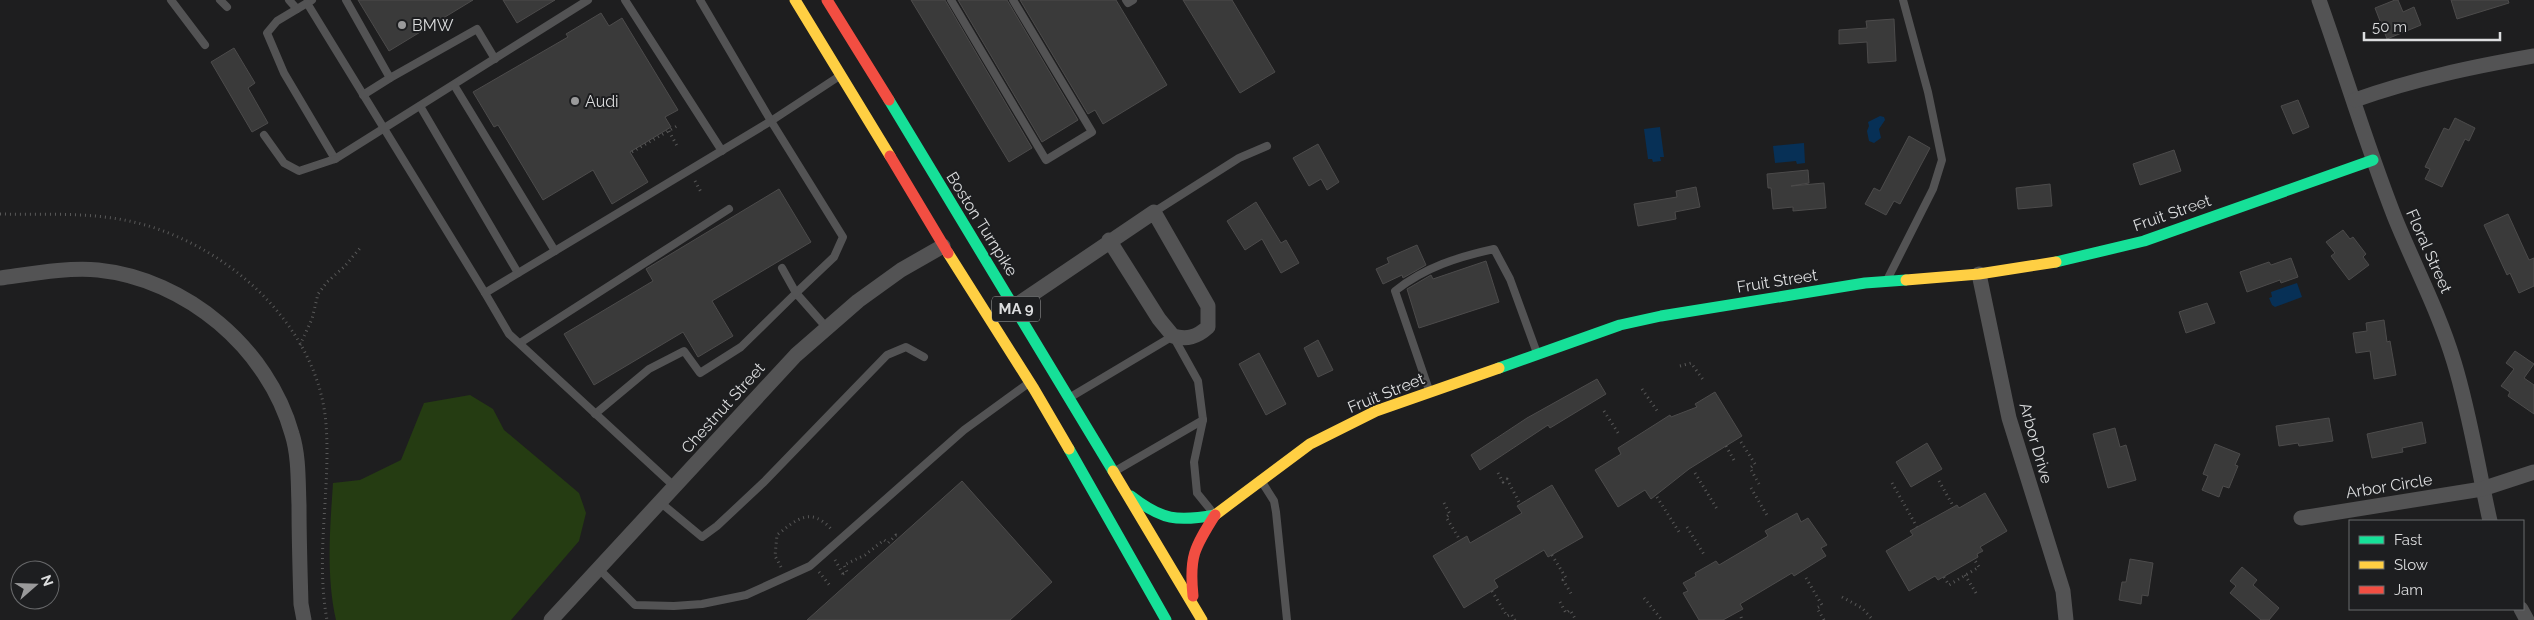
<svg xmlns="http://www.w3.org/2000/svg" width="2534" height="620" viewBox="0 0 2534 620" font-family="Raleway,sans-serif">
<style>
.green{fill:#253c12}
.water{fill:#073056}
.building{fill:#3a3a3a;stroke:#4c4b4b}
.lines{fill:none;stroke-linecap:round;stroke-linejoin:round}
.path{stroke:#585858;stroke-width:3;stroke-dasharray:1 4;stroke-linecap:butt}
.lane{stroke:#535354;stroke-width:8}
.street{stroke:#535354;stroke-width:15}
.fast{stroke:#16e098;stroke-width:11}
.slow{stroke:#ffcf43;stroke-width:11}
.jam{stroke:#f24e42;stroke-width:11}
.poi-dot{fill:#9a9a9b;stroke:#1d1e20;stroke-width:2}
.labels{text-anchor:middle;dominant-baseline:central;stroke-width:4;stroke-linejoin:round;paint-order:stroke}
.shield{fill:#1d1e20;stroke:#a3a4a5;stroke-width:1}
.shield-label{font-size:15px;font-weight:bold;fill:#dcddde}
.poi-label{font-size:16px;fill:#dcddde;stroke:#1d1e20;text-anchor:start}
.street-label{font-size:16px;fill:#dcddde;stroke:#1d1e20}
</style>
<rect width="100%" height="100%" fill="#1e1e1f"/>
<path class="green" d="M470,395L493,409L504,430L579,493L586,513L579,541L511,620H336C326,576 330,528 333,483L360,480L401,460L424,403Z"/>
<g class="water">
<polygon points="1880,116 1884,117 1885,120 1879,129 1881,138 1874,143 1869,141 1867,131 1869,126 1868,122"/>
<polygon points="1660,127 1664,157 1660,157 1661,161 1653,162 1652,159 1648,159 1644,129"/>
<polygon points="1804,143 1805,163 1797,164 1796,161 1775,163 1773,146"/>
<polygon points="2297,283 2302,297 2275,307 2272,305 2269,298 2272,297 2271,292"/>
</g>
<g class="building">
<polygon points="358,0 473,0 389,51"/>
<polygon points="503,0 555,0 517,23"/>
<polygon points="911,0 945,0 1032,148 1009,162"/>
<polygon points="958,0 1007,0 1078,120 1042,142"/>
<polygon points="1020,0 1116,0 1167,85 1103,124 1095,110 1088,114"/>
<polygon points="1183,0 1232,0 1275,72 1240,93"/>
<polygon points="2395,0 2398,0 2403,12 2414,7 2421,25 2387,39 2375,8"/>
<polygon points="2451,0 2508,0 2509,3 2457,19"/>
<polygon points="601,13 609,26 622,18 678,110 665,117 671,127 630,152 648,182 612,204 593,170 543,200 498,125 494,127 473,92 568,37 566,34"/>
<polygon points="1894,19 1896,61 1868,63 1867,42 1839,44 1839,30 1867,28 1866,21"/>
<polygon points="234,48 255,83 248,88 268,123 252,132 211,62"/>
<polygon points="2298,100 2309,127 2293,134 2281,106"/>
<polygon points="2455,118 2475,128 2469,141 2465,139 2442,187 2425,179 2430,169 2425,167 2444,128 2449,130"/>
<polygon points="1909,136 1930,148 1900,204 1894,201 1886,215 1865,204 1874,188 1880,191"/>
<polygon points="1318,144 1339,182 1327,190 1321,179 1309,186 1293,158"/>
<polygon points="2174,150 2181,171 2140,185 2133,164"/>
<polygon points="1808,170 1809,183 1791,186 1824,183 1826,208 1793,211 1793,207 1773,209 1771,188 1768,188 1767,174"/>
<polygon points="2050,184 2052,206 2018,209 2016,188"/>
<polygon points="1696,187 1700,207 1675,212 1676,219 1638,226 1634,204 1677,197 1676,191"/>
<polygon points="779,189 811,242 712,301 733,336 698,357 683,332 594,385 564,334 653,281 646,269"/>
<polygon points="1256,202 1281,243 1286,240 1299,263 1281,273 1262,239 1245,250 1227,221"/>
<polygon points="2508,214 2529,260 2534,258 2534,286 2519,293 2510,273 2507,275 2484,225"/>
<polygon points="2343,230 2350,239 2353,237 2366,254 2363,257 2369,265 2349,280 2331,256 2335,253 2326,242"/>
<polygon points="1417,245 1426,265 1403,278 1402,275 1383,284 1376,269 1389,263 1387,258"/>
<polygon points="2291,258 2298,277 2281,283 2280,280 2247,292 2240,272 2269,262 2271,265"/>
<polygon points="1486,261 1499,302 1419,328 1407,289 1431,275 1433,279"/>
<polygon points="2207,303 2215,323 2186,333 2179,312"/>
<polygon points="2384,320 2387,342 2390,341 2396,375 2374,379 2370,351 2356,353 2353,333 2367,331 2366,323"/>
<polygon points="1318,340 1333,370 1318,377 1304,348"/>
<polygon points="2515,351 2534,364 2524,378 2534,385 2534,414 2508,396 2510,392 2501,386 2514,369 2506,363"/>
<polygon points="1259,353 1286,404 1266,415 1239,364"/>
<polygon points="1597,379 1606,394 1550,428 1548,425 1480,470 1471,455 1527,418"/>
<polygon points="1715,392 1742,436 1689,469 1651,499 1645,490 1618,507 1595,470 1621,454 1618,448 1670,415 1671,417 1697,407 1695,404"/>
<polygon points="2329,418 2333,441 2299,446 2298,443 2279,446 2276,426"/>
<polygon points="2422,422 2426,443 2402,448 2403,452 2372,458 2367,434"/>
<polygon points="2115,428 2120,447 2126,445 2136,480 2108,488 2093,434"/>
<polygon points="1927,443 1942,469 1911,487 1896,462"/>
<polygon points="2215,444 2240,454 2235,465 2238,466 2229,488 2223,486 2219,497 2202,490 2208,476 2203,474"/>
<polygon points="962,481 1052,582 1010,620 807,620"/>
<polygon points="1552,485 1583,537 1548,557 1544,550 1494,580 1498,587 1464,608 1433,556 1467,536 1470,543 1522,513 1517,506"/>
<polygon points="1985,493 2007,531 1980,547 1983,551 1977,554 1978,557 1938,580 1935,576 1909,591 1886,551 1913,535 1910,531 1957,505 1959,508"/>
<polygon points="1797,513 1801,522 1808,518 1827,545 1821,548 1826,556 1794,576 1792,573 1740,604 1743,609 1723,620 1699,620 1683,593 1688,591 1683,583 1696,576 1695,573 1716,561 1719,565 1768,536 1765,531"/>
<polygon points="2130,559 2153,563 2148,596 2142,595 2141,604 2119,600 2122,582 2126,582"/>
<polygon points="2242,567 2257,580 2253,585 2279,608 2269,620 2261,620 2230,593 2236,586 2230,581"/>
</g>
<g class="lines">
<g class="path">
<polyline points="669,131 677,146"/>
<polyline points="632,152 677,126"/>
<polyline points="695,181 701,192"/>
<path d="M0,214C41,215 83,212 124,220C220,238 318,322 326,424C331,489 315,555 327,620"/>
<polyline points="300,345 312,319 318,294 327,282 344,267 361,247"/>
<polyline points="1680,366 1691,363 1704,381"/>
<polyline points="1642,389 1658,412"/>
<polyline points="1604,411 1620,436"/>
<polyline points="1741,442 1755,464 1750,468 1759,484"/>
<polyline points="1726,446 1735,462"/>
<polyline points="1498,473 1503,482 1507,479 1520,504"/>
<polyline points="1695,473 1717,509"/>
<polyline points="1939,481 1952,504"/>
<polyline points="1892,483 1917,527"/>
<polyline points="1751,488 1768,517"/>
<polyline points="1657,497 1679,532"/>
<polyline points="1444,503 1450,514 1446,517 1460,540"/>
<polyline points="1687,527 1705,556"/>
<polyline points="1552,555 1566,578 1563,580 1572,595"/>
<polyline points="835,560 843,574"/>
<path d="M781,567L775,556L777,535C797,519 811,506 832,530"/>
<polyline points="819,572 831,587"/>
<polyline points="843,574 847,572 844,565 865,555 884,540 888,543 896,535 898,537"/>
<polyline points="1965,575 1976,593"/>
<polyline points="1944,577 1949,585 1979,567 1974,559"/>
<polyline points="1806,578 1822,605 1817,608 1824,620"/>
<polyline points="1492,591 1507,616 1511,614 1515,620"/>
<polyline points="1842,597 1862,608 1873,620"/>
<polyline points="1644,598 1662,620"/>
<polyline points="1560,602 1566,613 1570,610 1576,620"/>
<polyline points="1741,617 1742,620"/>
</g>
<g class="lane">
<polyline points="171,0 205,45"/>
<polyline points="220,0 227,7"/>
<polyline points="289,0 297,9"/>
<polyline points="312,0 277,21 267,33 284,73 335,159 588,0"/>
<polyline points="346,0 390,78 477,29 495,59"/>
<polyline points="625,0 722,151"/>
<polyline points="700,0 771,121 838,77"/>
<polyline points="951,0 1046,160 1092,132 1013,0"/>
<polyline points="1126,0 1128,3 1133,0"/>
<polyline points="307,3 485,293"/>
<polyline points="454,85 555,251"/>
<polyline points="363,95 390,78"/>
<polyline points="420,106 518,273"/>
<polyline points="264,135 284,163 299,171 335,159"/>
<polyline points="1154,212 1239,158 1267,146"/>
<polyline points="1888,278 1933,189 1942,160 1928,92 1903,0"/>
<polyline points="520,343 729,209"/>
<path d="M1429,390L1395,291C1425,267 1458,257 1494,249L1510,279L1537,353"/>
<polyline points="1074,395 1173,336 1198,381 1203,420 1117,470"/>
<polyline points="595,414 649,369 684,351 700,373 741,347 796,293 826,327"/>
<polyline points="1203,420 1194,462 1197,493 1210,509"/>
<polyline points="1262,482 1274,501 1276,512 1287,620"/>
<polyline points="675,487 509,334 485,293 771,121 843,237 834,257 796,293 782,268"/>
<polyline points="661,503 702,537 717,526 764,482 887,355 906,347 924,357"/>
<polyline points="599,569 635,605 674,606 702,604 746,595 810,566 964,430 1026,385"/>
</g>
<g class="street">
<path d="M2319,0C2345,73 2367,147 2395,218C2415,267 2439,312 2454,362C2470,414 2478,468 2490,521"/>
<path d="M2355,100C2414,79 2472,67 2534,56"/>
<polyline points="1979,274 2009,418 2063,591 2066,620"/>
<path d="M0,278C30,274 68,267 98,270C186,279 268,348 292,434C299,456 298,482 299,505C299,538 300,571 301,604L304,620"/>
<path d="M1015,306L1154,212L1208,306V327C1197,337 1187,340 1173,336L1159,319L1109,240"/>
<polyline points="2301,518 2482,489 2534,472"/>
<polyline points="2521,609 2527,620"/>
<polyline points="551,620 796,355 858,301 901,270 943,246"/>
</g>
<g class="fast">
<polyline points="889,100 1113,471"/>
<polyline points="2056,262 2144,241 2373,160"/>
<polyline points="1499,368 1620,325 1661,316 1865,283 1906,280"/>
<polyline points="1069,449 1166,620"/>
<path d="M1131,496C1162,520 1177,522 1215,515"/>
</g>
<g class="slow">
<polyline points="795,0 890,156"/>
<polyline points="948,253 1034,389 1069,449"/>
<polyline points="1906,280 1979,274 2056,262"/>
<polyline points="1113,471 1202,620"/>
<polyline points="1215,515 1310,444 1376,411 1499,368"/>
</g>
<g class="jam">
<polyline points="827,0 889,100"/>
<polyline points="890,156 948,253"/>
<path d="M1193,596C1189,557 1194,548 1215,515"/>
</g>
</g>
<g class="poi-dot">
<circle cx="402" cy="25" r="5"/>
<circle cx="575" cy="101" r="5"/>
</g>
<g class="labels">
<rect class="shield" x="992" y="296.5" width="48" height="25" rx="4"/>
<g class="shield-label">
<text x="1016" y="309">MA 9</text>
</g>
<g class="poi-label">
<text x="412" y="25">BMW</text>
<text x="585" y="101">Audi</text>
</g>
<g class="street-label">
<text transform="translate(2172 213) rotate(-19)">Fruit Street</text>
<text transform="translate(982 224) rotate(58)">Boston Turnpike</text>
<text transform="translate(2429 251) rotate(66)">Floral Street</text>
<text transform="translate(1777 281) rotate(-9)">Fruit Street</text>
<text transform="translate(1386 393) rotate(-22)">Fruit Street</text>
<text transform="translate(723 408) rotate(-48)">Chestnut Street</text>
<text transform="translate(2036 443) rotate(74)">Arbor Drive</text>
<text transform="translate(2389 486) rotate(-9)">Arbor Circle</text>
</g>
</g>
<rect x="2349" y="520" width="175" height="90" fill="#1d1e20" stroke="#696a6c"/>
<rect x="2359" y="536" width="25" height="8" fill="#16e098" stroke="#696a6c"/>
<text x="2394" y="545" font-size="15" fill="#dcddde">Fast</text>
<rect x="2359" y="561" width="25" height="8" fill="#ffcf43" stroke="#696a6c"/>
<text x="2394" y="570" font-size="15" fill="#dcddde">Slow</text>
<rect x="2359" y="586" width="25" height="8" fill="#f24e42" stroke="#696a6c"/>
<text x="2394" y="595" font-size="15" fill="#dcddde">Jam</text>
<g transform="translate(35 585) rotate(70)"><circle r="24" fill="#1d1e20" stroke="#696a6c"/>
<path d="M0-4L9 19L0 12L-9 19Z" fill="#9a9a9b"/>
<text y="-8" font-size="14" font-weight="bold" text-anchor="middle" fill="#dcddde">N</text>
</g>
<path d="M2364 32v8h136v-8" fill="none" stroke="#dcddde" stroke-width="2.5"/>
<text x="2372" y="32" font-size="15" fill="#dcddde" stroke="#1d1e20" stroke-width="4" paint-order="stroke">50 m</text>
</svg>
